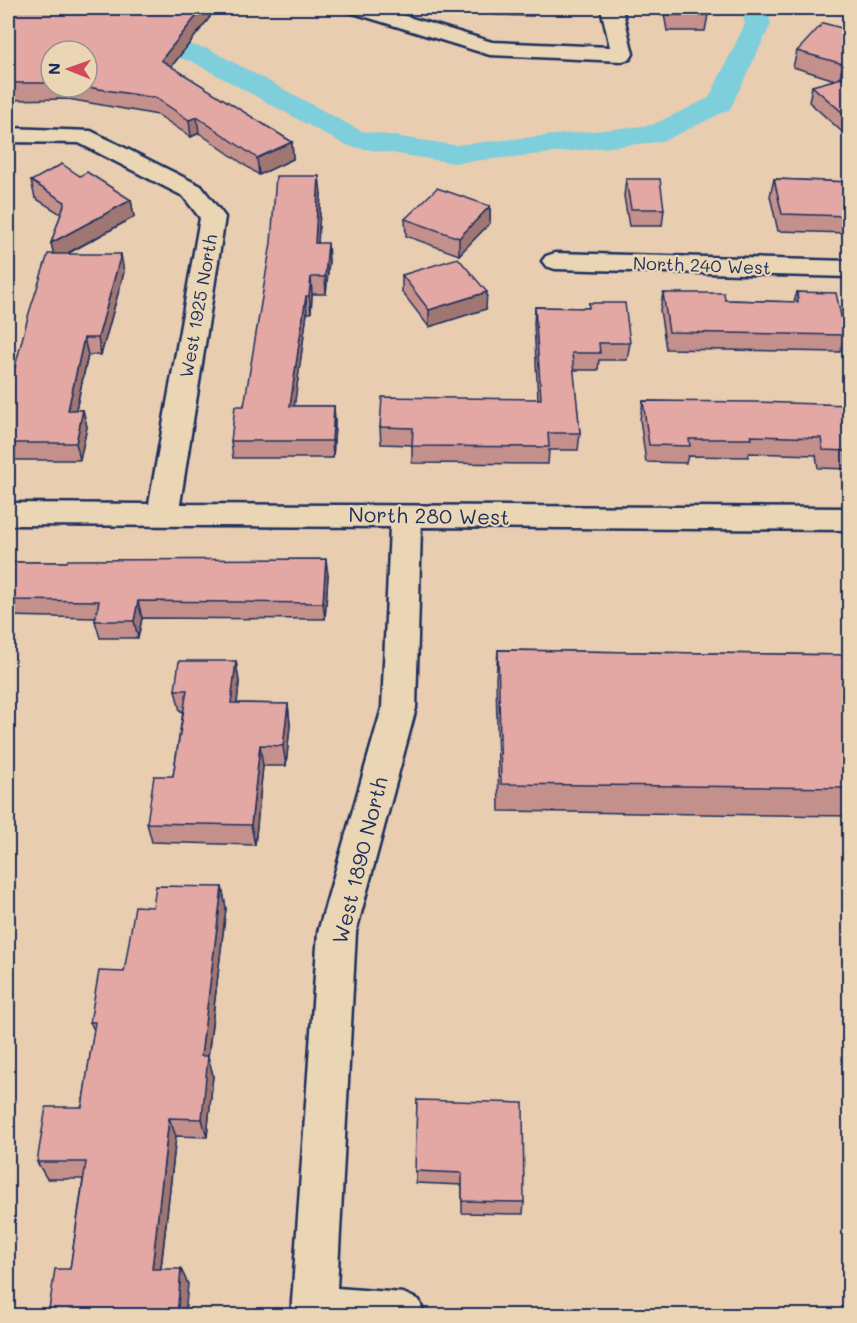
<svg xmlns="http://www.w3.org/2000/svg" width="857" height="1323" viewBox="0 0 857 1323" font-family="Mali,sans-serif">
<style>
.lines{fill:none;stroke-linecap:round;stroke-linejoin:round}
.canal{fill:#7fcedb;fill-rule:evenodd}
.minor-casing{stroke:#1b2f5e;stroke-width:5}
.minor{fill:#ead6b4;fill-rule:evenodd}
.wall{fill:#c3908c;stroke:#1b2f5e;stroke-width:1.5;fill-rule:evenodd}
.shaded-wall{fill:#9f7672;stroke:#1b2f5e;stroke-width:1.5}
.building{fill:#e3a8a3;stroke:#1b2f5e;stroke-width:1.5}
.labels{text-anchor:middle;dominant-baseline:central;stroke-width:4.5;stroke-linejoin:round;paint-order:stroke}
.far-street-label{font-size:18px;fill:#1b2f5e;stroke:#ead6b4}
.street-label{font-size:21px;fill:#1b2f5e;stroke:#ead6b4}
</style>
<rect width="100%" height="100%" fill="#e9cdb1"/>
<filter id="ink" filterUnits="userSpaceOnUse"><feTurbulence type="fractalNoise" baseFrequency=".0167" numOctaves="2"/><feDisplacementMap in="SourceGraphic" scale="12" xChannelSelector="R" yChannelSelector="G"/><feConvolveMatrix kernelMatrix="1 2 1 2 8 2 1 2 1" color-interpolation-filters="sRGB"/></filter>
<g filter="url(#ink)">
<g class="lines">
<polygon class="canal" points="741,8 767,8 771,24 730,109 668,139 658,142 454,163 353,147 343,144 191,61 142,50 119,48 115,42 119,36 142,34 209,49 361,131 454,145 652,125 709,98 745,24"/>
<defs>
<g id="minor">
<polygon points="346,8 378,8 492,42 610,47 601,8 622,8 633,54 630,59 622,61 490,55 350,12"/>
<polygon points="8,128 91,131 201,186 225,217 180,504 850,508 850,530 421,527 416,708 356,932 337,1288 403,1293 419,1300 425,1316 291,1316 318,932 382,708 390,527 8,525 8,503 149,504 200,218 183,196 79,143 8,142"/>
<polygon points="555,253 850,261 850,277 555,269 546,266 542,261 546,256"/>
</g>
</defs>
<use href="#minor" class="minor-casing"/>
<use href="#minor" class="minor"/>
</g>
<g class="wall">
<path d="M8,8L210,17L171,67L292,142L293,159L259,175L199,133L191,137L158,115L68,99L8,100ZM51,51L87,87H51Z"/>
<polygon points="496,8 534,8 533,16 496,15"/>
<polygon points="663,8 706,8 708,15 705,31 667,31"/>
<polygon points="849,30 849,69 841,79 849,76 849,138 809,102 812,86 835,80 793,67 797,51"/>
<polygon points="80,176 131,200 134,217 67,254 124,272 101,355 88,355 76,410 83,410 87,427 80,460 8,460 8,394 54,254 51,243 61,214 35,198 31,181"/>
<polygon points="626,179 664,209 662,226 629,226 624,196"/>
<polygon points="774,179 849,182 849,233 778,231 770,196"/>
<polygon points="321,193 318,243 329,260 326,294 312,294 311,313 307,313 294,406 334,406 335,424 333,458 233,458 231,441"/>
<polygon points="490,206 490,223 459,255 406,236 405,219"/>
<polygon points="402,275 486,309 429,327 402,292"/>
<polygon points="797,292 845,335 840,352 666,349 660,310 663,293 725,300 794,302"/>
<polygon points="589,303 630,343 627,360 599,360 598,370 573,370 580,433 578,450 549,450 548,464 412,463 412,445 381,444 380,427 538,399 534,324 535,307 589,308"/>
<polygon points="643,401 849,405 849,469 818,468 816,455 749,453 748,457 688,456 686,463 646,462 640,419"/>
<polygon points="8,562 67,562 328,575 325,619 142,618 138,638 100,638 95,621 96,618 8,616"/>
<polygon points="498,650 849,655 849,816 499,811 496,679"/>
<polygon points="236,661 239,682 237,703 288,704 290,725 286,766 263,766 255,845 152,842 147,823 173,776 183,711 180,711 175,690"/>
<polygon points="222,887 226,908 208,1057 213,1075 207,1137 176,1136 161,1269 188,1284 70,1269 83,1179 47,1179 37,1162 82,1107 94,1030 90,1022 124,972 153,907"/>
<polygon points="417,1100 524,1202 523,1214 462,1213 462,1185 416,1183"/>
</g>
<g class="shaded-wall">
<polygon points="203,8 209,8 210,17 163,77 161,60"/>
<polygon points="849,57 849,69 839,81 843,64"/>
<polygon points="197,117 199,133 191,137 189,120"/>
<polygon points="292,142 293,159 259,175 257,158"/>
<polygon points="319,176 321,193 317,260 315,243"/>
<polygon points="131,200 134,217 55,260 51,243"/>
<polygon points="490,206 490,223 459,255 459,238"/>
<polygon points="328,243 329,260 326,294 325,277"/>
<polygon points="121,254 124,272 101,355 98,338"/>
<polygon points="311,277 312,294 311,313 309,296"/>
<polygon points="487,292 486,309 429,327 429,310"/>
<polygon points="306,296 307,313 292,423 290,406"/>
<polygon points="84,338 88,355 72,427 68,410"/>
<polygon points="334,406 335,424 333,458 332,441"/>
<polygon points="83,410 87,427 80,460 76,443"/>
<polygon points="326,559 328,575 325,619 323,603"/>
<polygon points="138,601 142,618 138,638 134,621"/>
<polygon points="236,661 239,682 235,724 231,703"/>
<polygon points="288,704 290,725 286,766 283,746"/>
<polygon points="260,745 263,766 255,845 251,825"/>
<polygon points="222,887 226,908 208,1057 213,1075 207,1137 202,1119 201,1056"/>
<polygon points="169,1118 176,1136 159,1284 152,1269"/>
<polygon points="181,1269 188,1284 185,1316 177,1316"/>
</g>
<g class="building">
<polygon points="8,8 203,8 161,60 292,142 257,158 197,117 189,120 156,98 87,87 87,51 51,51 51,83 8,83"/>
<polygon points="668,8 706,8 708,15 669,15"/>
<polygon points="823,23 849,30 849,57 843,64 797,51"/>
<polygon points="849,76 849,118 812,86"/>
<polygon points="62,164 80,176 87,172 131,200 51,243 65,202 31,181"/>
<polygon points="276,176 319,176 315,243 328,243 325,277 311,277 309,296 306,296 290,406 334,406 332,441 231,441 235,406 244,406 271,243"/>
<polygon points="626,179 660,179 664,209 631,209"/>
<polygon points="774,179 849,182 849,216 782,214"/>
<polygon points="437,188 490,206 459,238 405,219"/>
<polygon points="48,254 121,254 98,338 84,338 68,410 83,410 76,443 8,443 8,394 29,313"/>
<polygon points="458,258 487,292 429,310 402,275"/>
<polygon points="797,292 836,293 845,335 669,332 663,293 724,293 725,300 798,302"/>
<polygon points="589,303 625,303 630,343 599,343 600,353 572,353 580,433 548,433 549,447 412,446 413,428 380,427 382,397 541,399 535,307 589,308"/>
<polygon points="643,401 757,402 849,405 849,451 823,450 821,438 751,436 752,439 689,439 690,446 649,445"/>
<polygon points="326,559 323,603 138,601 134,621 95,621 99,601 8,600 8,562 67,562 68,560"/>
<polygon points="498,650 849,655 849,788 501,784"/>
<polygon points="179,661 236,661 231,703 288,704 283,746 260,745 251,825 147,823 154,776 173,776 187,690 175,690"/>
<polygon points="156,886 222,887 201,1056 208,1056 202,1119 169,1118 152,1269 181,1269 177,1316 48,1316 55,1269 70,1269 86,1162 37,1162 46,1107 82,1107 95,1022 90,1022 99,971 124,972 135,906 153,907"/>
<polygon points="417,1100 523,1103 524,1202 462,1201 462,1173 415,1171"/>
</g>
</g>
<g class="labels">
<g class="far-street-label">
<text transform="translate(702 265) rotate(2)">North 240 West</text>
<text transform="translate(198 306) rotate(-80)">West 1925 North</text>
</g>
<g class="street-label">
<text transform="translate(429 515) rotate(1)">North 280 West</text>
<text transform="translate(359 860) rotate(-76)">West 1890 North</text>
</g>
</g>
<rect width="857" height="1323" fill="none" stroke="#ead6b4" stroke-width="30"/>
<rect x="15" y="15" width="827" height="1293" fill="none" stroke="#1b2f5e" stroke-width="2" filter="url(#ink)"/>
<g transform="translate(69 69) rotate(271)"><circle r="28" fill="#ead6b4" stroke="#979392" stroke-width="1.5"/>
<path d="M0-4.5L10 22L0 15L-10 22Z" fill="#d1495b"/>
<text y="-9" font-size="16" font-weight="bold" text-anchor="middle" fill="#1b2f5e">N</text>
</g>
</svg>
